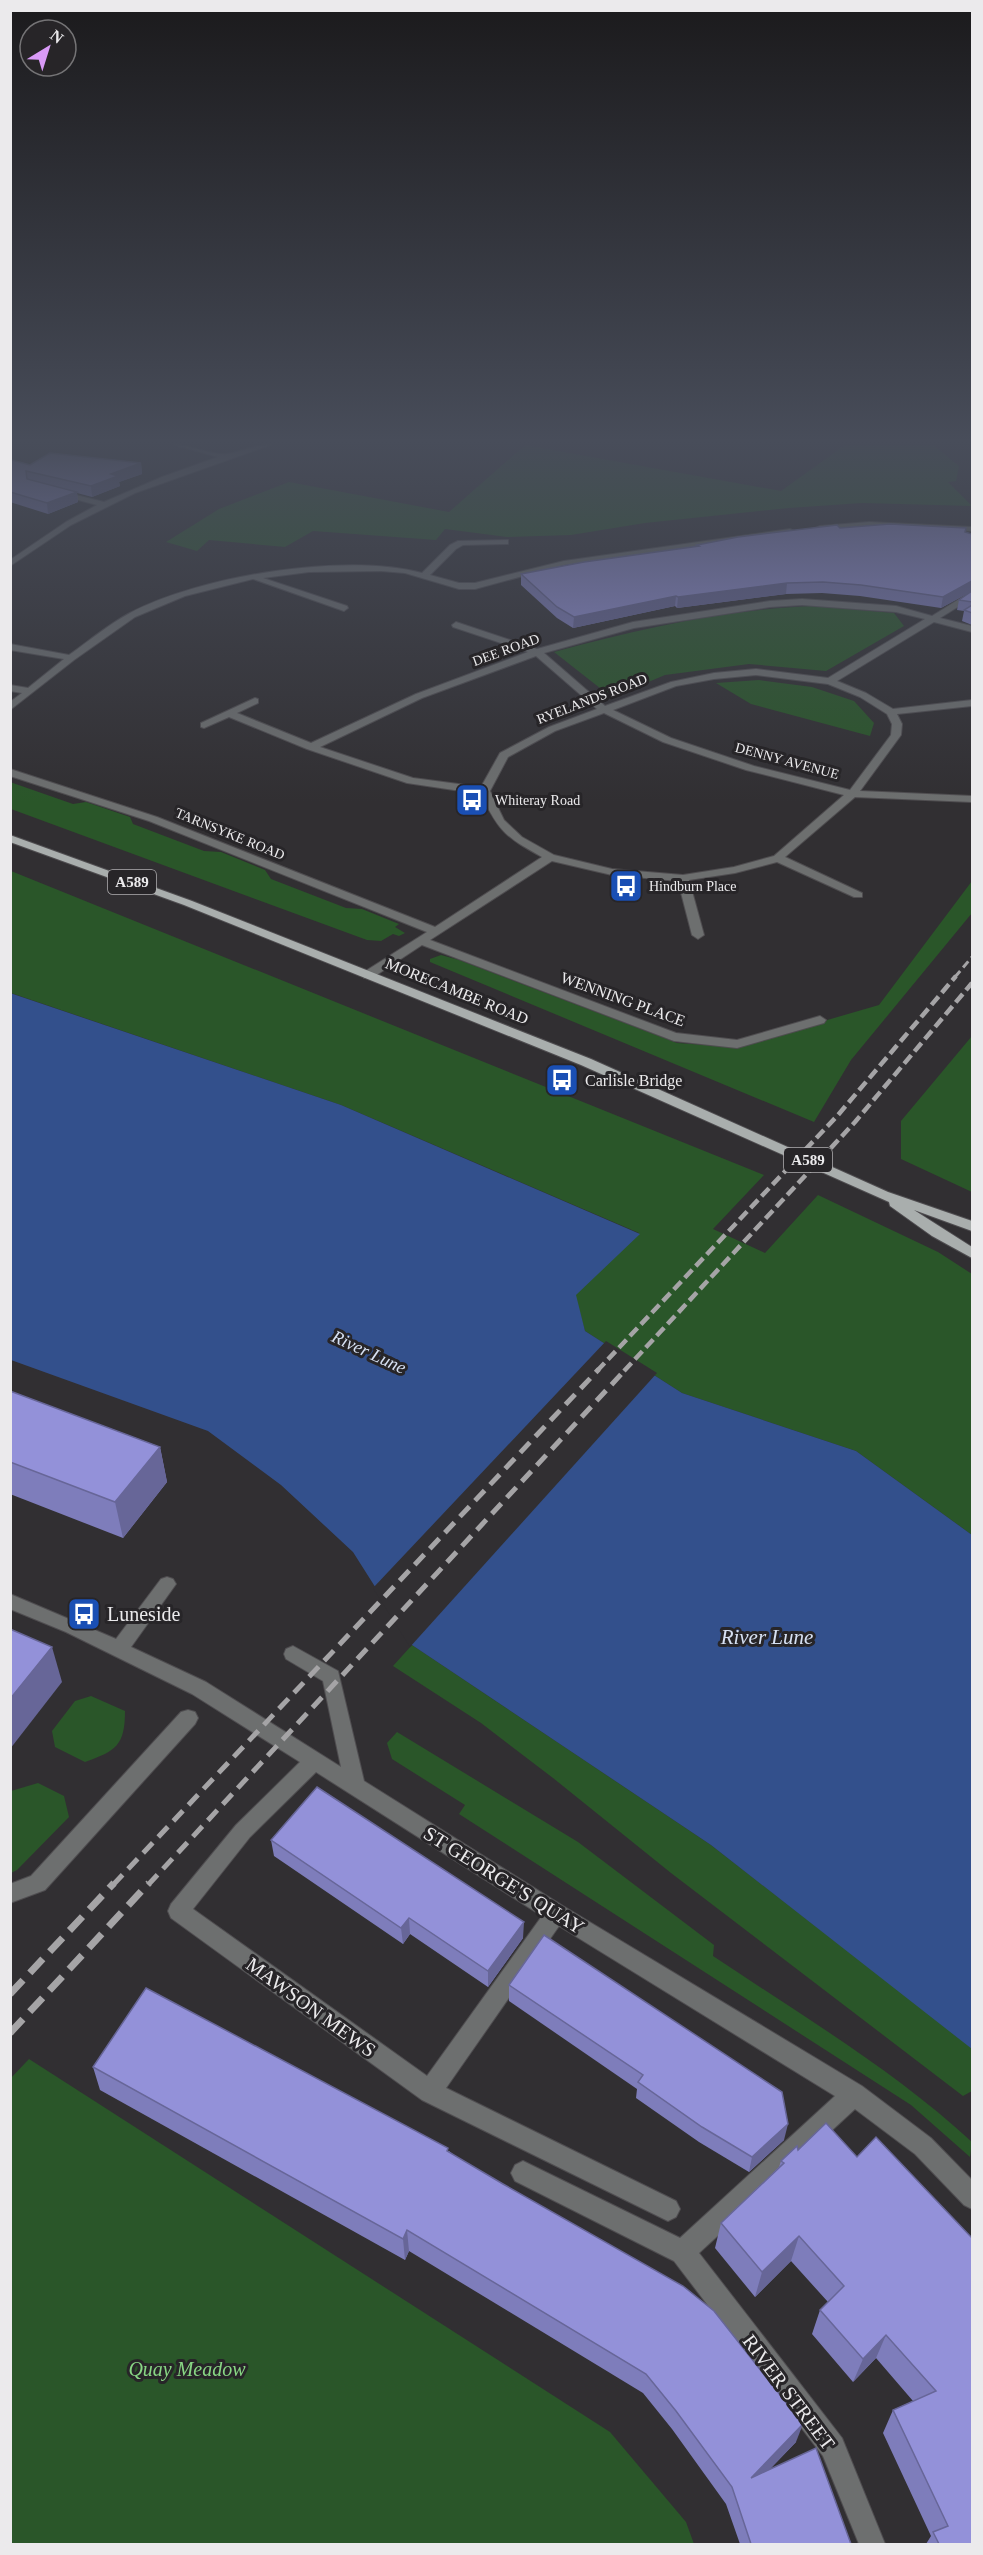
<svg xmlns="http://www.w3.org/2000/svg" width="983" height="2555" viewBox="0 0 983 2555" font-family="Georgia,serif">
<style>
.green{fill:#2a5629}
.water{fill:#33508c}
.pier{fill:#312f32}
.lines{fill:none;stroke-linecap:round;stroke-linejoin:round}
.minor-casing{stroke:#4f4d50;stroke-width:2}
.major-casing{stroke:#4f4d50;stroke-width:2}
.minor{fill:#6d6f6f;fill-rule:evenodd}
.major{fill:#a9aead;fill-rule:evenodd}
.rail-far3{stroke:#a5a4a6;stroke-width:3;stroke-dasharray:8 4.5;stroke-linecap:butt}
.rail-far2{stroke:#a5a4a6;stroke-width:4.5;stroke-dasharray:11 5;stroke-linecap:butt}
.rail-far1{stroke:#a5a4a6;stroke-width:5;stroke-dasharray:14 8;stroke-linecap:butt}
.rail{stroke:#a5a4a6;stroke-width:7;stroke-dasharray:19 10;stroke-linecap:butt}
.wall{fill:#7e7dbb}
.shaded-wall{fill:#676698}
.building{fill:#9391d9;stroke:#676698;stroke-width:1.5}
.labels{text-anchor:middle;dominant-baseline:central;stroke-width:6;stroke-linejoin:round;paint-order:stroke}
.far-street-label{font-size:14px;fill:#ebeaec;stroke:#272528}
.far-poi-label{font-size:14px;fill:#ebeaec;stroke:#272528;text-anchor:start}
.shield{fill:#272528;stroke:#b0afb1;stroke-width:1.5}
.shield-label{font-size:15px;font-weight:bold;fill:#ebeaec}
.street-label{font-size:16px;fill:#ebeaec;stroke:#272528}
.poi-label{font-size:16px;fill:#ebeaec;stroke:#272528;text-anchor:start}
.water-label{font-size:18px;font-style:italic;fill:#d7e1f3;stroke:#272528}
.near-poi-label{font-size:20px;fill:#ebeaec;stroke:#272528;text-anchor:start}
.near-street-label{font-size:20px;fill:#ebeaec;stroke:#272528}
.near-park-label{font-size:20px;font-style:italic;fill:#88d684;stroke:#272528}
.near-water-label{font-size:21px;font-style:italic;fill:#d7e1f3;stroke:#272528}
</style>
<rect width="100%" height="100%" fill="#312f32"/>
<g class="green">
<polygon points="525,445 781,491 845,445 933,445 959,466 956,481 948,482 972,506 862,503 789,508 645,523 571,535 507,537 445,529 436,540 313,531 285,547 209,540 197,551 166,542 219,509 289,482 449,512"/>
<path d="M811,606L894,613L904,626L826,671L749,664L665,675L620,694L605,692L554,652C639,629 723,610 811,606Z"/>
<polygon points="759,680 812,687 854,701 874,723 870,736 751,704 716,683"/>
<polygon points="10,782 73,804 86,802 130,817 133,824 204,851 221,852 265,870 271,879 346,908 362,909 399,924 395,927 405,933 399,936 393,934 381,941 367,940 11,809"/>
<polygon points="11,871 764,1175 713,1229 765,1253 818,1195 938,1252 972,1274 972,1535 856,1451 682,1393 585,1331 575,1295 639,1233 341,1105 11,993"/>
<polygon points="972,881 972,913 851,1060 814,1122 430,962 430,959 441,955 459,960 677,1043 734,1047 879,1005"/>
<polygon points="972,1036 972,1192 901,1159 901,1121"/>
<polygon points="412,1645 711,1845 966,2043 972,2049 972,2091 963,2096 671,1873 553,1778 481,1723 393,1666"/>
<path d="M91,1696L125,1711C125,1745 116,1751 85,1762L55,1747L52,1731L75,1701Z"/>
<path d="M397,1732L578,1842L714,1945L713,1956C801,2015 894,2070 972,2142L970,2157L911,2105L459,1814L465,1805L392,1759L387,1743Z"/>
<polygon points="38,1783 64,1796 69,1817 17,1870 11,1873 11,1791"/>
<polygon points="29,2059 610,2432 686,2522 694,2544 11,2544 10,2079"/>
</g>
<polygon class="water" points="10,993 341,1105 640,1234 576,1295 585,1331 682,1393 856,1451 972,1535 972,2049 711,1845 412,1645 353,1552 281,1485 208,1431 11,1360"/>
<polygon class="pier" points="606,1341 657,1373 410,1647 373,1588"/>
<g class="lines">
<defs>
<g id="minor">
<path d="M175,445C191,445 213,456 227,454C242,452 255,444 270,445L135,493L71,525L10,566V560L66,522L97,505L56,494V490L104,502L162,477L218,457Z"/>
<polygon points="869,522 972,527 972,531 869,526 820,530 816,528 820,526"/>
<path d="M790,529L794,531L793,533L564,565L475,589H459L405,573L381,571L309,572L263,578L347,606L348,608L344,611L253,579L185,596L135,617L74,660L10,710V702L22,693L10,691V685L28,688L64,659L10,650V644L69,655C89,641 109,624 130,613C200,576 346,552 422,573L450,545L458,541L508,540V544H505L463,545L456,549L430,575L459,583H475L564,561Z"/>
<path d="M969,593H972V598L940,618L972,626V632L934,622L837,681L866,693L893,709L972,700V706L897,714L902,724L901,735L860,791L972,796V802L855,797L785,857L862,893V897H854L777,862L735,873L689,880L704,935L698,939L692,935L678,881L612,875L552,861L430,940L676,1033L737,1040L820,1016L826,1020L824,1023L737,1048L674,1041L422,945L372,978H364V972L427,932L149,821L10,776V769L157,817L435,927L542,857C506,837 499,832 481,794L407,783L307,749L229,717L204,728L201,727V723L255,698L258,699V703L237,713L311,743L416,694L528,652L453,627L452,625L456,622L537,649L633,622L770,601L802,599L896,606L932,616ZM802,605L896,612L925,619L828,678L756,669L714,673L671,682L605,706L544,653L634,628L770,607ZM536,656L597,709L549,727L500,753L481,787L413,778L320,747L422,698ZM756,675L828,684L860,697L887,714L892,724L891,735L850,790L754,766L671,738L613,710L676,686L714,679ZM604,713L663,742L746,770L844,795L774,856L734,867L683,875L612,869L554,855L522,837L504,820L490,791L508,757L555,731Z"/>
<path d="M167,1577L173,1579L176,1584L131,1647L206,1682L341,1767L323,1681L286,1659L284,1654L286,1649L293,1646L338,1671L364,1781L563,1906L862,2086L931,2138L972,2180V2209L964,2205L915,2154L855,2109L699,2253L842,2438L885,2544H859L823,2456L674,2261L515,2181L511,2173L515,2165L523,2161L680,2238L835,2096L559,1926L446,2088L676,2201L680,2209L676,2217L668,2221L422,2100L171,1918L168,1911L171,1904L236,1825L300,1762L192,1694L66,1632L10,1609V1594L116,1639L161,1579ZM316,1772L542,1916L427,2076L193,1909L250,1837Z"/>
<polygon points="188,1710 195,1712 198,1718 195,1724 45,1890 10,1903 10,1884 31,1876 181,1712"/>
</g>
<polygon id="major" points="10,835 192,901 591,1059 888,1192 972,1221 972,1231 914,1210 972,1247 972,1258 932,1236 890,1206 889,1202 581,1065 184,905 10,842"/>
</defs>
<use href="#minor" class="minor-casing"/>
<use href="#major" class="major-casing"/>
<use href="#minor" class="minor"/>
<use href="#major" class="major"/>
<polyline class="rail-far3" points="955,977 972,957"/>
<g class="rail-far2">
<polyline points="597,1371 838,1115 956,976"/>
<polyline points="624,1371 855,1122 972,983"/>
</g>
<g class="rail-far1">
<polyline points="113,1885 599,1369"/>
<polyline points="148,1885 626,1369"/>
</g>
<g class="rail">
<polyline points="10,1994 114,1883"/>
<polyline points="10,2033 149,1883"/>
</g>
</g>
<g class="wall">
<polygon points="10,461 30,465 141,463 142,474 119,482 120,486 92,497 77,493 78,502 48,514 10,502"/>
<polygon points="840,528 966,532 972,534 972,625 962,621 964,611 957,610 959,600 972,591 941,608 860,596 822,593 786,594 677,608 675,606 573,628 557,618 521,585 521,574 696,547 697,545"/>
<polygon points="10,1391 160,1447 167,1482 123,1538 10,1494"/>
<polygon points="271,1840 523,1938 488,1987 410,1934 403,1944 274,1856"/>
<polygon points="509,1985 784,2140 749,2172 699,2142 636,2098 637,2089 509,2001"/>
<polygon points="93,2067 449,2151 796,2442 770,2469 851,2544 740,2544 726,2504 672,2429 643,2393 409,2251 405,2260 100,2090"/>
<polygon points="876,2137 972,2544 926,2544 931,2536 883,2433 893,2410 913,2401 876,2358 853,2382 812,2334 820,2310 828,2302 791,2261 755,2297 715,2248 721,2223 779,2167 781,2161 798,2150 857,2157"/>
</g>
<g class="shaded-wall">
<polygon points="141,463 142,474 119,482 120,486 92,497 91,486 111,474"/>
<polygon points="77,492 78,502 48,514 47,503"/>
<polygon points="972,581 972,591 941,608 943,597"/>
<polygon points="787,583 786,594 677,608 678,597"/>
<polygon points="676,596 675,606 573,628 574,617"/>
<polygon points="160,1447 167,1482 123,1538 115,1502"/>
<polygon points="52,1647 62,1682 10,1749 10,1699"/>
<polygon points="409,1918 410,1934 403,1944 401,1928"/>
<polygon points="524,1922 523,1938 488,1987 488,1971"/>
<polygon points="788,2124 784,2140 749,2172 752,2157"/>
<polygon points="407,2230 409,2251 405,2260 403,2239"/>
<polygon points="799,2236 791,2261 755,2297 762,2272"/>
<polygon points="886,2335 876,2358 853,2382 863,2359"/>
<polygon points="803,2424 796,2442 745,2495 751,2478"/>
</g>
<g class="building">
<polygon points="50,453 141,463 111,474 118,476 91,486 26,471 27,479 77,492 47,503 10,492 10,461 12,460 30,465"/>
<polygon points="890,524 966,528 965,532 972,534 972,581 943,597 861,585 823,582 787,583 678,597 676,596 574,617 557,607 521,574 584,562 699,546 697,545 738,537 837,525 840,528"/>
<polygon points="972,591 972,602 959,600"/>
<polygon points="972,605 972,613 964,610"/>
<polygon points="10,1391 160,1447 115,1502 10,1462"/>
<polygon points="10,1629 52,1647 10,1699"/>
<polygon points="317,1787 524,1922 488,1971 409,1918 401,1928 271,1840"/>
<polygon points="544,1935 782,2092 788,2124 752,2157 702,2127 638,2082 643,2075 509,1985"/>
<polygon points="146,1988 448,2148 447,2151 503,2184 683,2286 714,2311 803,2424 751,2478 816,2448 851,2544 751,2544 732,2487 676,2411 646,2374 407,2230 403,2239 93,2067"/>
<polygon points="826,2123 857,2157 876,2137 972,2238 972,2544 939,2544 933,2532 948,2526 893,2410 936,2391 886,2335 863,2359 820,2310 844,2286 799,2236 762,2272 721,2223 784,2163 781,2161 797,2146 798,2150"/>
</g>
<linearGradient id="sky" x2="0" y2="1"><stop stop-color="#1b1a1c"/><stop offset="0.55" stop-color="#484d5a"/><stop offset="1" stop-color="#484d5a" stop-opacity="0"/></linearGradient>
<rect width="983" height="802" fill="url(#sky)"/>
<defs>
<symbol id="bus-square" viewBox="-11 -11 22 22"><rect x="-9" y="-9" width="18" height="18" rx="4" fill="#1a4fb4" stroke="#272528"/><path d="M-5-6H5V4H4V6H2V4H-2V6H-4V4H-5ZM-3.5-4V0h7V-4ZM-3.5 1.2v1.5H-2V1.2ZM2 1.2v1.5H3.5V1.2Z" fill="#fff"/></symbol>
</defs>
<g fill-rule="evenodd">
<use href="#bus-square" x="453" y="781" width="38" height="38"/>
<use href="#bus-square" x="607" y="867" width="38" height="38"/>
<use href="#bus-square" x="543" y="1061" width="38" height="38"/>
<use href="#bus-square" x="65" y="1595" width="38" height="38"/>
</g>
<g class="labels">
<g class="far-street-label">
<text transform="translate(506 650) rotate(-20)">DEE ROAD</text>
<text transform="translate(592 699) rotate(-21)">RYELANDS ROAD</text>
<text transform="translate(787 761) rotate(15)">DENNY AVENUE</text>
<text transform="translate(230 834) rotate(22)">TARNSYKE ROAD</text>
</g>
<g class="far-poi-label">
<text x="495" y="800">Whiteray Road</text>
<text x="649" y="886">Hindburn Place</text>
</g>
<g class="shield">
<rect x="108" y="870" width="48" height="24" rx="4.5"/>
<rect x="784" y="1148" width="48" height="24" rx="4.5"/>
</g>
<g class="shield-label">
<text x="132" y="882">A589</text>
<text x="808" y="1160">A589</text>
</g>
<g class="street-label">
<text transform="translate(457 991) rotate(22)">MORECAMBE ROAD</text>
<text transform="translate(623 999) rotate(20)">WENNING PLACE</text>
</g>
<g class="poi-label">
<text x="585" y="1080">Carlisle Bridge</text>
</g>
<g class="water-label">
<text transform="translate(369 1352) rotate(25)">River Lune</text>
</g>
<g class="near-poi-label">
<text x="107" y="1614">Luneside</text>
</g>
<g class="near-street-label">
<text transform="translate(504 1880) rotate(32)">ST GEORGE'S QUAY</text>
<text transform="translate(311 2007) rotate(36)">MAWSON MEWS</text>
<text transform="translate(789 2392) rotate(53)">RIVER STREET</text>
</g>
<g class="near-park-label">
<text x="187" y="2369">Quay Meadow</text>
</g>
<g class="near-water-label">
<text x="767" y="1637">River Lune</text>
</g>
</g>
<rect width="983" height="2555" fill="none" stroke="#ebeaec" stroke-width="24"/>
<g transform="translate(48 48) rotate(38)"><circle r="28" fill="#272528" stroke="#757476" stroke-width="1.5"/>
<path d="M0-4.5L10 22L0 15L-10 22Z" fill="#d99af7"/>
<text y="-9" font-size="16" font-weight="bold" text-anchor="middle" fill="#ebeaec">N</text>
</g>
</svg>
